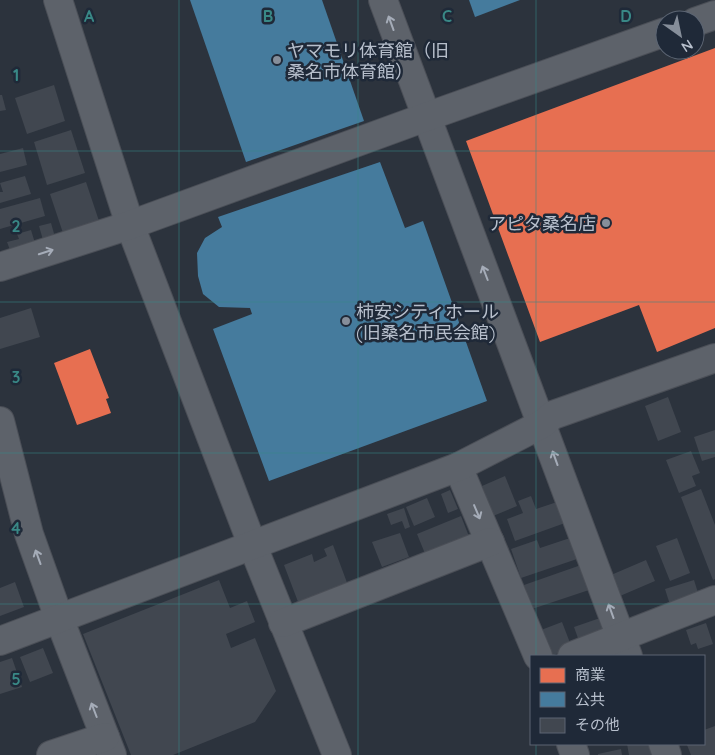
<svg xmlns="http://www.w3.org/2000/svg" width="715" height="755" viewBox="0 0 715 755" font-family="Quicksand,'Noto Sans JP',sans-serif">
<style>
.shops{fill:#e76f51}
.public{fill:#457b9d}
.building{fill:#414750}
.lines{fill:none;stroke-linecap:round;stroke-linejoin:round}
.minor-casing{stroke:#4b4f57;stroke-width:30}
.minor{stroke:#5d626a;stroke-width:28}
.oneway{stroke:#a5acb8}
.grid{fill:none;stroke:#398886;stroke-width:1;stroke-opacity:0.55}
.poi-dot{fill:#868e9a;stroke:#1f2938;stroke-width:2}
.labels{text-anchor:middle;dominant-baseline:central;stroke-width:5;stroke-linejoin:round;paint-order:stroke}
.poi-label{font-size:18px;fill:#b7bfcc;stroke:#1f2938;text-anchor:start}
.grid-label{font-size:16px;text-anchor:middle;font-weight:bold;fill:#398886;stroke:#1f2938;stroke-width:5;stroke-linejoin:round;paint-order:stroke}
</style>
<rect width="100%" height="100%" fill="#2c333d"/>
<g class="shops">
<polygon points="715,48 715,328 657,352 639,305 540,342 466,141"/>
<polygon points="90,349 109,398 106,399 111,413 77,425 54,363"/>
</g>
<g class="public">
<polygon points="190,0 322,0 364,121 246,162"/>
<polygon points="469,0 520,0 475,17"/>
<polygon points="380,162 405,228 423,221 487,401 269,481 213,329 252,314 250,308 219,307 203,294 198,276 197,253 205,238 222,227 218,217"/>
</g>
<g class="building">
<polygon points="54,85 65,121 27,134 15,98"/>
<polygon points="0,95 2,95 6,110 0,111"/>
<polygon points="71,130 85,173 47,185 34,142"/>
<polygon points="23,148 27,165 0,172 0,154"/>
<polygon points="25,176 31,194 0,203 0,192 3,192 0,183"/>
<polygon points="86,182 99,221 63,233 50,194"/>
<polygon points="40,198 45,216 0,229 0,209"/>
<polygon points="51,223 55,237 43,240 39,226"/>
<polygon points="31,230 35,243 10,250 7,242 19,239 17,234"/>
<polygon points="31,308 40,337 0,349 0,318"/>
<polygon points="668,397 681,432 658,441 645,406"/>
<polygon points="715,430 715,457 702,461 694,437"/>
<polygon points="691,451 700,473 692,476 696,486 679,493 666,460"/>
<polygon points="505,476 517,506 493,516 482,486"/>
<polygon points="701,489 715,525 715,579 713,580 681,497"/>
<polygon points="450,490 458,509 448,513 441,494"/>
<polygon points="531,496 536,509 557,502 565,523 515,541 507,519 523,513 518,501"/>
<polygon points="427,498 435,517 414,526 406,507"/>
<polygon points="404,508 410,527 405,529 402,521 391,525 387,514"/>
<polygon points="461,516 470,539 426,556 417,534"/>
<polygon points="400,533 409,557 382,567 372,542"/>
<polygon points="570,538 577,559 521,578 511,549 537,540 540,548"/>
<polygon points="677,538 690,573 670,581 656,546"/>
<polygon points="333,545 349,588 300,607 284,565 312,554 314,562 327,556 324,549"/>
<polygon points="646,560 655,581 620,596 611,575"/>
<polygon points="581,565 589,590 532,609 524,585"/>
<polygon points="219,580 230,608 247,601 255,622 226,634 231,648 255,638 276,691 255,722 173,755 131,755 83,634"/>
<polygon points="694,580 700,599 671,608 665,589"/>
<polygon points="15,582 24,607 0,616 0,588"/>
<polygon points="600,618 606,635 580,644 574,627"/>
<polygon points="562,622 572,648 551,656 541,630"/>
<polygon points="706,623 713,644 698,649 696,643 691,645 686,630"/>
<polygon points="43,648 53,673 30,682 20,657"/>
<polygon points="12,658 22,687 0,694 0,662"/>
<polygon points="715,726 715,755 691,755 687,745 704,744 704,730"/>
<polygon points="627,744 649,744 652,755 629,755"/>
<polygon points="621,749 622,755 598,755 598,754"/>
</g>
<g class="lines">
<defs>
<g id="minor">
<polyline points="58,0 130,225 252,544 337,755"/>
<polyline points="383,0 628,656"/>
<polyline points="695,22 715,15"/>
<polyline points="0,267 130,225 426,117 665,32"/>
<polyline points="0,421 29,534 59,618 112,755"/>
<polyline points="458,467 538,656"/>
<polyline points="283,623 490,542"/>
<polyline points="0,641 458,467 542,424 553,415 715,358"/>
<polyline points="572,656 715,600"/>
<polyline points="571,744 575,755"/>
<polyline points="663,744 667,755"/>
<polyline points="51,755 105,737"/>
</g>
</defs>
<use href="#minor" class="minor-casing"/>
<use href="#minor" class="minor"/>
</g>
<defs><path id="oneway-shaft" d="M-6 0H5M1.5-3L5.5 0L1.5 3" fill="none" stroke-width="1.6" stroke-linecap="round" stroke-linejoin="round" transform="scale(1.25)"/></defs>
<g class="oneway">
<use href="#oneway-shaft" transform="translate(391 23) rotate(-110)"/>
<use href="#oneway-shaft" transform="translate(46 252) rotate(-18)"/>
<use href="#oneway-shaft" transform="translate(485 273) rotate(-111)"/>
<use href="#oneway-shaft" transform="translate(555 458) rotate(-110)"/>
<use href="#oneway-shaft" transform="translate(477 512) rotate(67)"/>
<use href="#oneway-shaft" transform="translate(38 557) rotate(-110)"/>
<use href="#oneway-shaft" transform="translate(611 611) rotate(-110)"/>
<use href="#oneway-shaft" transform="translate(94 710) rotate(-111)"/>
</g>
<path class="grid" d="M179,0V755M358,0V755M536,0V656M0,151H715M0,302H715M0,453H715M0,604H715M536,744V755"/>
<g class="poi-dot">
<circle cx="277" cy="60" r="5"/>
<circle cx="606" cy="223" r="5"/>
<circle cx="346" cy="321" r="5"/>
</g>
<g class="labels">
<g class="poi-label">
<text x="287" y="50">ヤマモリ体育館（旧<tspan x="287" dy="21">桑名市体育館）</tspan></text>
<text x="596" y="223" text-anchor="end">アピタ桑名店</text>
<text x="356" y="311">柿安シティホール<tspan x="356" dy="21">(旧桑名市民会館)</tspan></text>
</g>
</g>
<g class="grid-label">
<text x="89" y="22">A</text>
<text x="268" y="22">B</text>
<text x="447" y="22">C</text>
<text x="626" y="22">D</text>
<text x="16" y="81">1</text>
<text x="16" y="232">2</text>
<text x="16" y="383">3</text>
<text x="16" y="534">4</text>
<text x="16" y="685">5</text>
</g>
<rect x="530" y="655" width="175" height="90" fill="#1f2938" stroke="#5c6573"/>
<rect x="540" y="668" width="25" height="15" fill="#e76f51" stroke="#5c6573"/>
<text x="575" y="680" font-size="15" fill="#b7bfcc">商業</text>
<rect x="540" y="692" width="25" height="15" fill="#457b9d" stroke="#5c6573"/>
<text x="575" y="705" font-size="15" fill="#b7bfcc">公共</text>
<rect x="540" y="718" width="25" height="15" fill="#414750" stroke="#5c6573"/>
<text x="575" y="730" font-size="15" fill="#b7bfcc">その他</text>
<g transform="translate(680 35) rotate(147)"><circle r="24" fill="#1f2938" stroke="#5c6573"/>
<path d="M0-4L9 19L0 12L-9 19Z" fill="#868e9a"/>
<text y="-8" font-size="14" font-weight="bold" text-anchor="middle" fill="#b7bfcc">N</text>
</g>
</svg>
